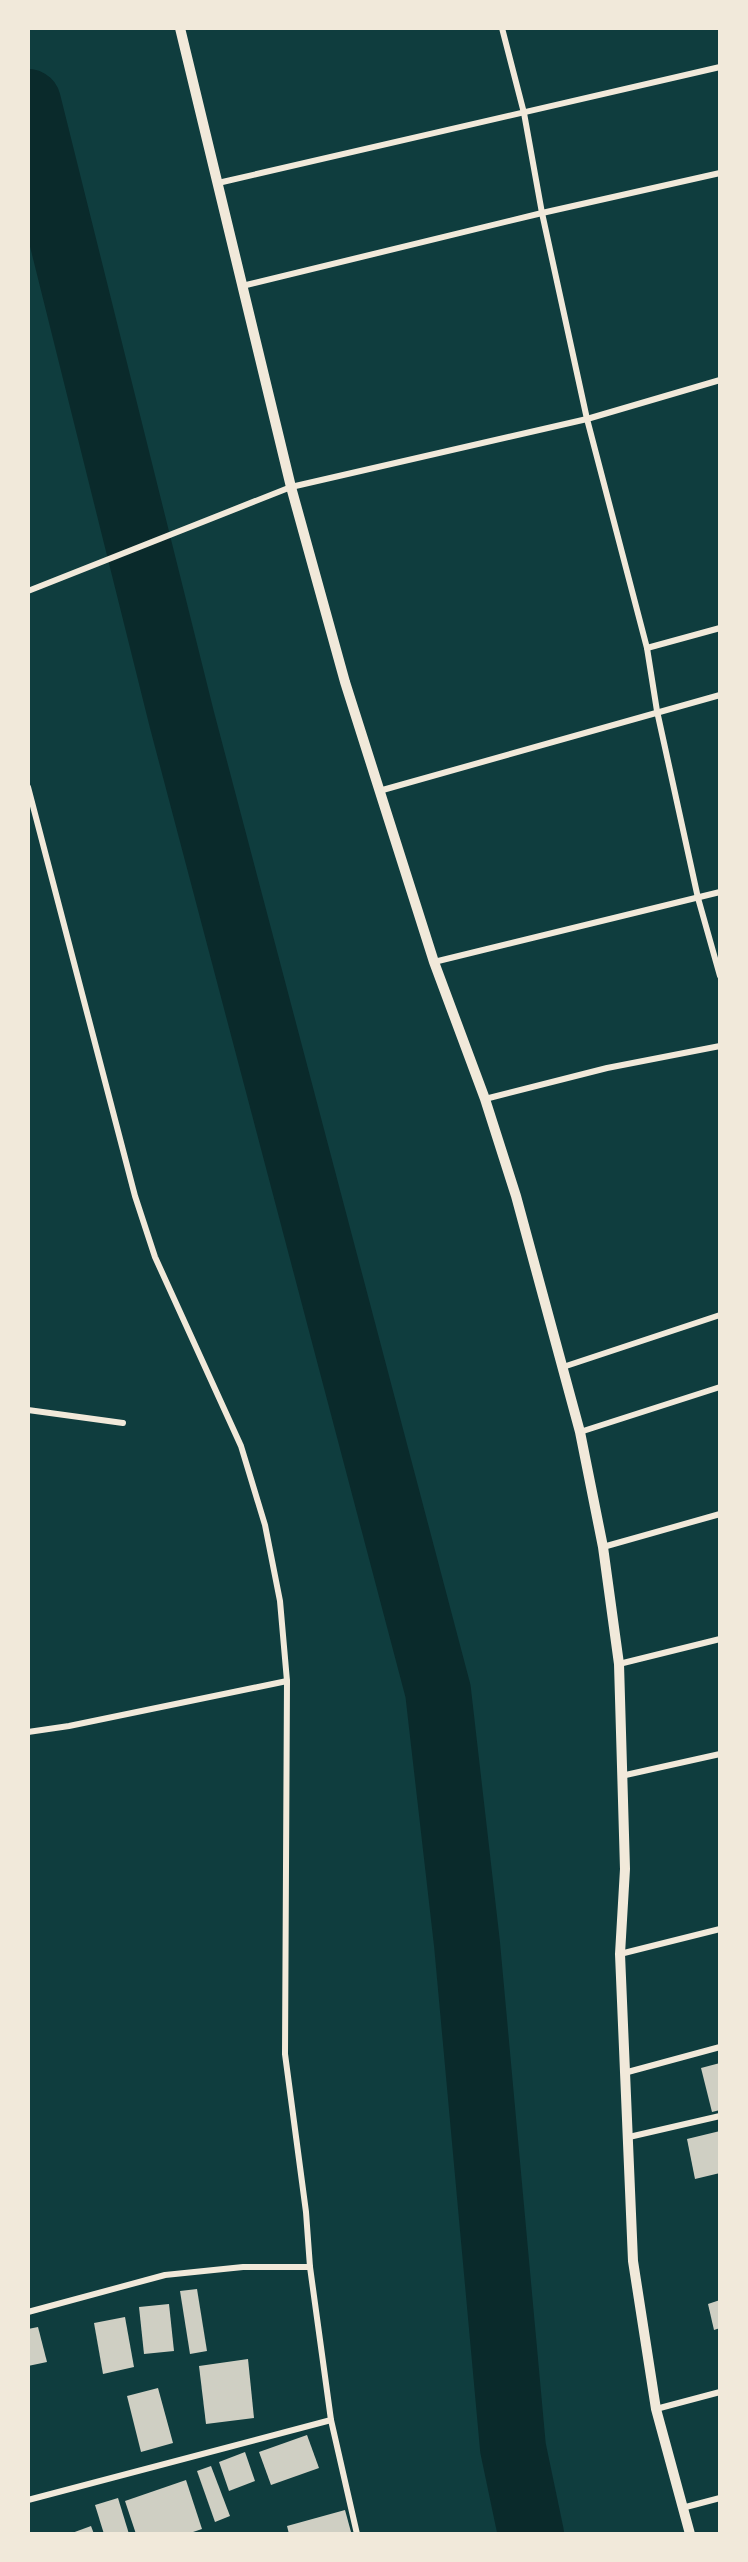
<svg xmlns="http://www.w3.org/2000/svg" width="748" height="2562" viewBox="0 0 748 2562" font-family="Merriweather,serif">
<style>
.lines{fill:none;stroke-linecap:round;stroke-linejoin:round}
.river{stroke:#0a2a2b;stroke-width:66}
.building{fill:#cfcfc3}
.minor{stroke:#f1e9da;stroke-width:6}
.tertiary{stroke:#f1e9da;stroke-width:10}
</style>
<rect width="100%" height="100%" fill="#0f3d3e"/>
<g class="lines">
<polyline class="river" points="28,102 182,720 438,1691 467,1944 513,2448 531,2534"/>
</g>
<g class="building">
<polygon points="720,2063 720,2110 712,2112 701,2068"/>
<polygon points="720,2131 720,2173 695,2179 687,2139"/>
<polygon points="197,2289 207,2351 190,2354 180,2291"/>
<polygon points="720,2300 720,2328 714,2330 708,2304"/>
<polygon points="169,2304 174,2351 144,2354 139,2307"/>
<polygon points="125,2317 134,2367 103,2374 94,2323"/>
<polygon points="38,2327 47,2362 28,2366 28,2329"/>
<polygon points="248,2359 254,2418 206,2424 199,2366"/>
<polygon points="158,2388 173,2443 141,2452 127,2396"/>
<polygon points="307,2435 319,2468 271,2485 259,2452"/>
<polygon points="245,2452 255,2481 229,2491 219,2462"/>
<polygon points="211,2466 230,2516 215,2522 197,2471"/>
<polygon points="186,2480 202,2529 187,2534 136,2534 125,2501"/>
<polygon points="118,2498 129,2534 104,2534 95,2505"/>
<polygon points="345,2510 351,2532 289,2534 287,2526"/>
<polygon points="91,2526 94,2534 72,2534 72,2533"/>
</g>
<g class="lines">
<g class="minor">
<polyline points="502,28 524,113 542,213 587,419 647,648 657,711 698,898 720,976"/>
<polyline points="218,183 720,67"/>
<polyline points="242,286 542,213 720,173"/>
<polyline points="28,591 291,487 587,419 720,380"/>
<polyline points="647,648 720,628"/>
<polyline points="28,787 135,1196 155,1257 241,1446 265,1525 280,1601 287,1681 285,2054 306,2212 310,2267 331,2420 357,2534"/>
<polyline points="379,791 720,695"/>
<polyline points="434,962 720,892"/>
<polyline points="485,1099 607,1068 720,1046"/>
<polyline points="563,1367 720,1315"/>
<polyline points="28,1410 123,1423"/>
<polyline points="580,1432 720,1387"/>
<polyline points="603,1547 720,1514"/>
<polyline points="619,1664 720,1639"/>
<polyline points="28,1732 69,1726 287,1681"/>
<polyline points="621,1776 720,1754"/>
<polyline points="620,1954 720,1929"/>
<polyline points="624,2073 720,2047"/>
<polyline points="629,2137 720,2116"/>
<polyline points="28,2312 165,2275 243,2267 310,2267"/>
<polyline points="656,2409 720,2392"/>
<polyline points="28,2500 331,2420"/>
<polyline points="682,2508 720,2498"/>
</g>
<polyline class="tertiary" points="180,28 291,487 345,682 434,962 485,1099 516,1196 580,1432 603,1547 619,1664 625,1869 620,1954 633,2261 656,2409 690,2534"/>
</g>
<rect width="748" height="2562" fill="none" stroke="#f1e9da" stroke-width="60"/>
</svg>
